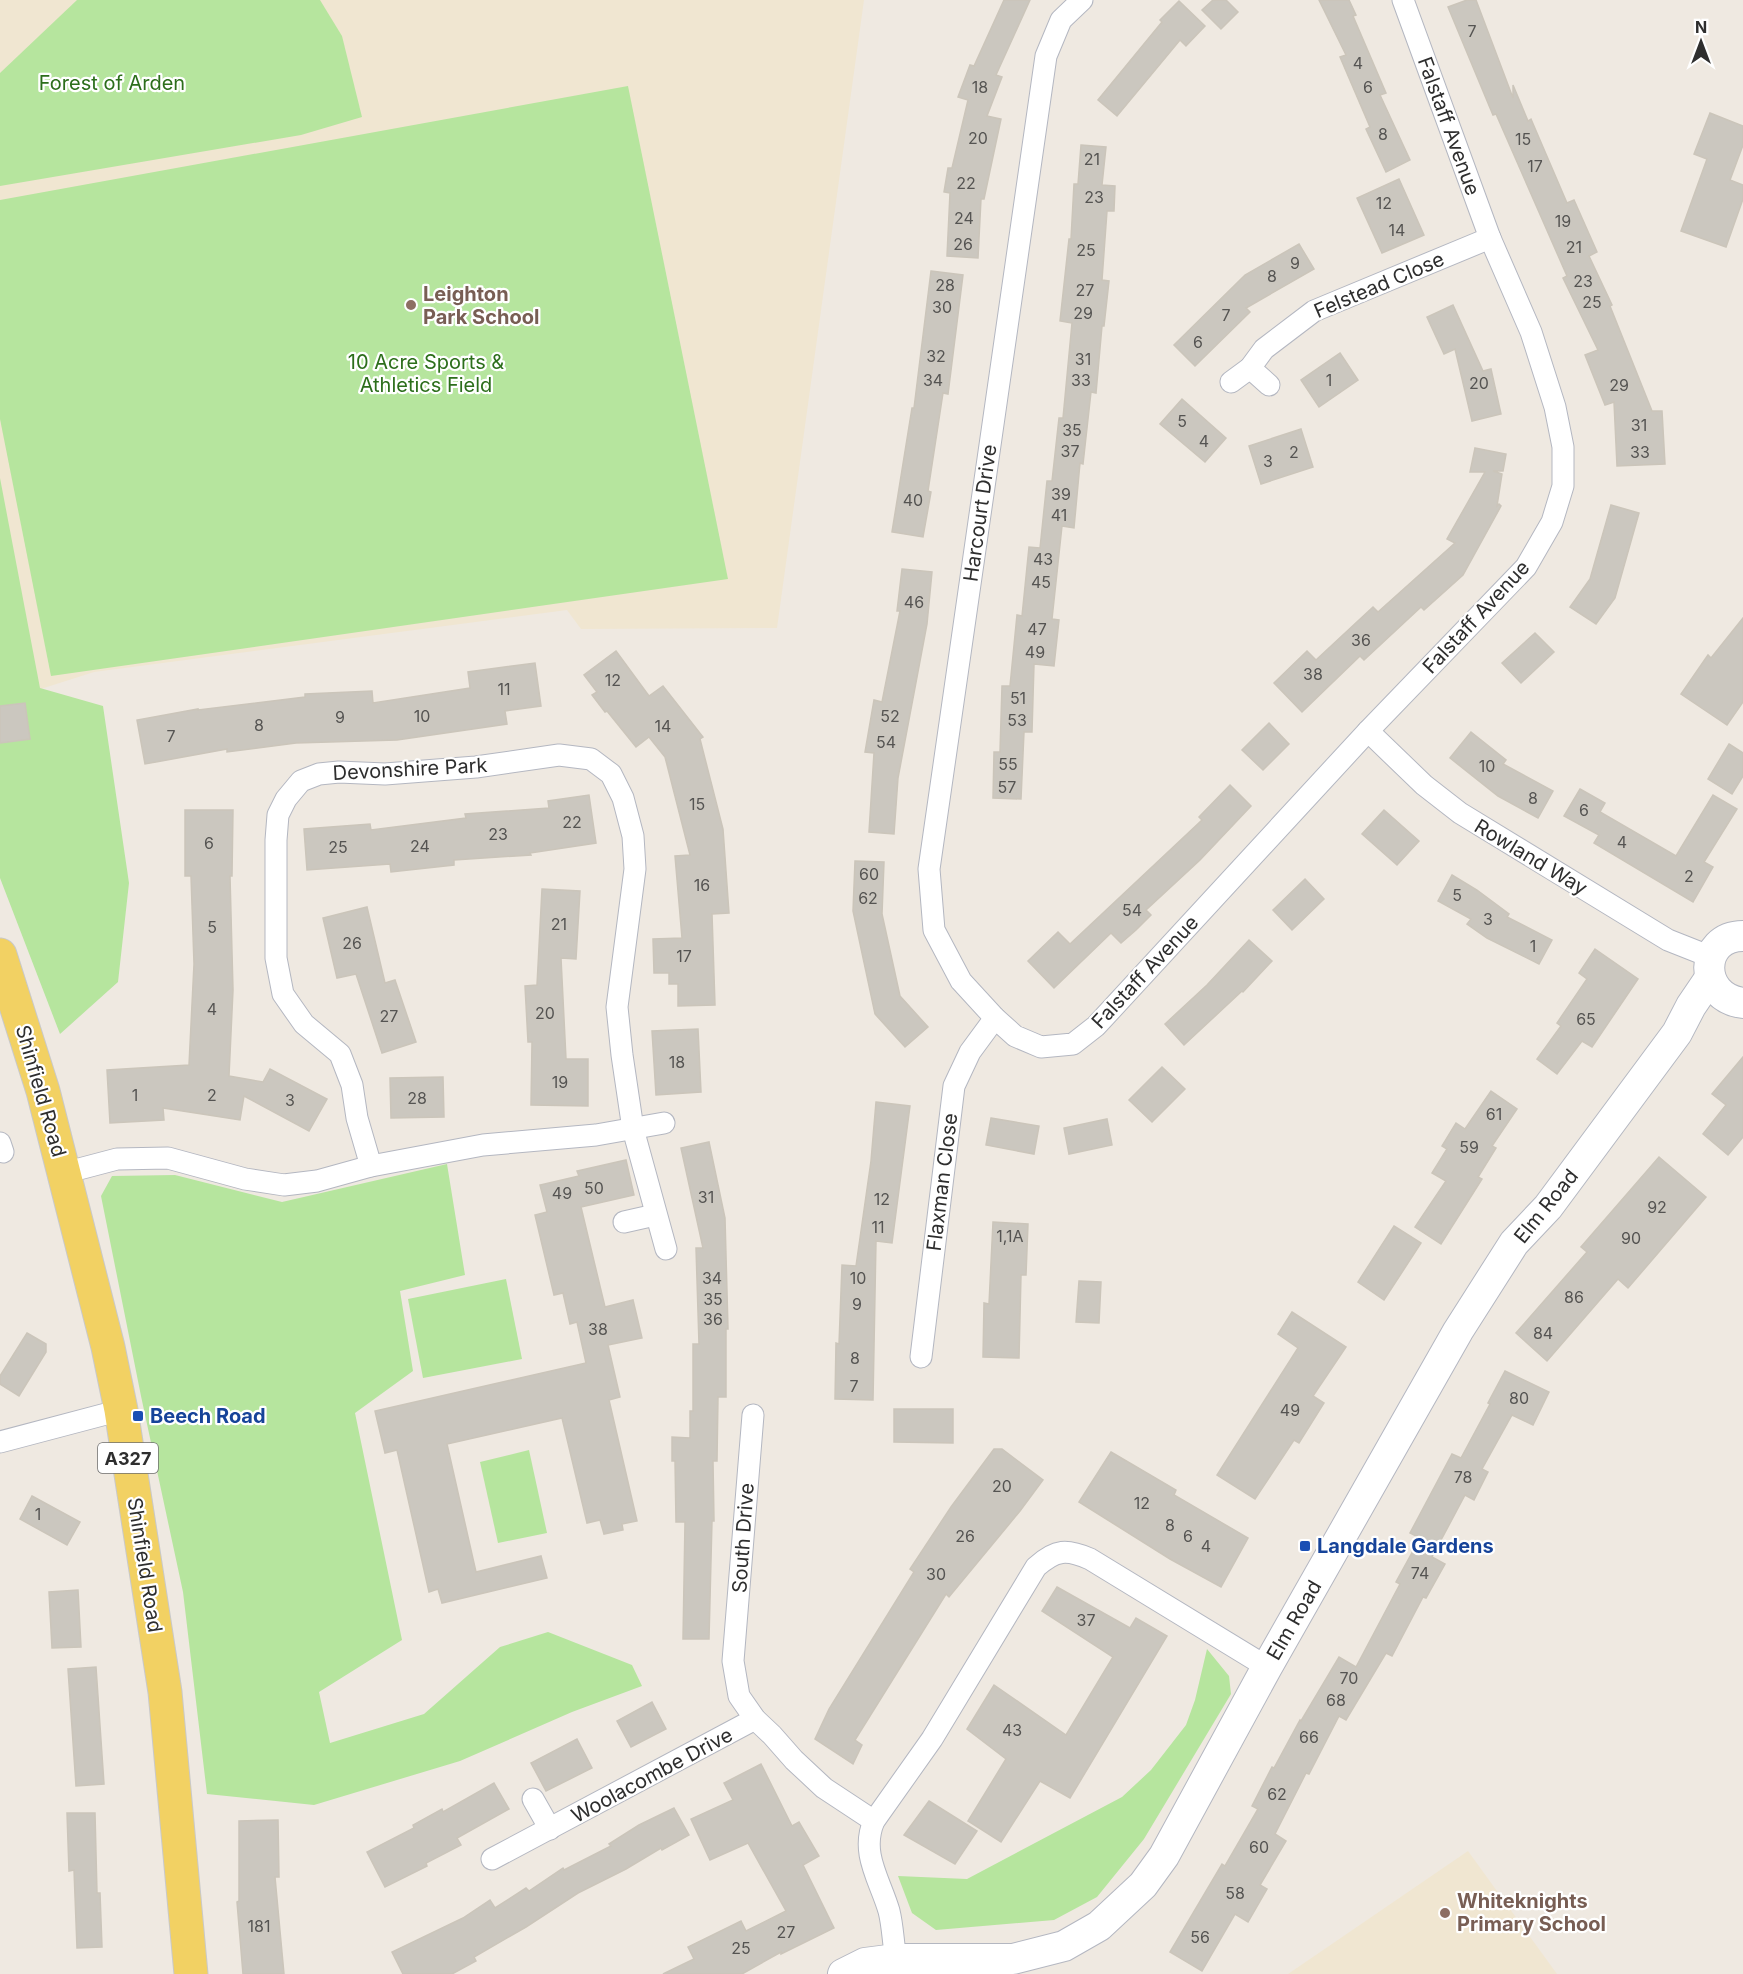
<svg xmlns="http://www.w3.org/2000/svg" width="1743" height="1974" viewBox="0 0 1743 1974" font-family="Inter,sans-serif">
<style>
.education{fill:#f0e6d1}
.green{fill:#b6e59e}
.building{fill:#cbc7bf;stroke:#cbc5ba;stroke-width:1.5}
.lines{fill:none;stroke-linecap:round;stroke-linejoin:round}
.minor-casing{stroke:#b4b7c1;stroke-width:23}
.secondary-casing{stroke:#b4b7c1;stroke-width:32}
.primary-casing{stroke:#c9c9c9;stroke-width:35}
.minor{stroke:#fff;stroke-width:21}
.secondary{stroke:#fff;stroke-width:30}
.primary{stroke:#f2d163;stroke-width:33}
.education-dot{fill:#8d6e63;stroke:#fff;stroke-width:2}
.transit-dot{fill:#1a4fb4;stroke:#fff;stroke-width:2}
.labels{text-anchor:middle;dominant-baseline:central;stroke-width:4.5;stroke-linejoin:round;paint-order:stroke}
.number-label{font-size:16px;fill:#555452}
.shield{fill:#fff;stroke:#6d6d6d;stroke-width:1.5}
.shield-label{font-size:18px;font-weight:bold;fill:#2e2e2e}
.park-label{font-size:20px;fill:#2c6e1b;stroke:#fff}
.street-label{font-size:20px;fill:#2e2e2e;stroke:#fff}
.education-label{font-size:20px;font-weight:bold;fill:#785e54;stroke:#fff;text-anchor:start}
.transit-label{font-size:20px;font-weight:bold;fill:#164399;stroke:#fff;text-anchor:start}
</style>
<rect width="100%" height="100%" fill="#efe9e1"/>
<g class="education">
<polygon points="0,0 864,0 777,628 581,629 567,610 94,672 0,702"/>
<polygon points="1468,1851 1557,1974 1288,1974"/>
</g>
<g class="green">
<polygon points="77,0 320,0 342,36 362,117 301,135 0,186 0,73"/>
<polygon points="628,86 728,579 51,676 0,419 0,200"/>
<polygon points="0,478 40,688 103,706 129,883 118,982 60,1034 0,878"/>
<polygon points="447,1164 465,1275 400,1291 413,1371 355,1413 402,1640 319,1692 330,1743 424,1714 500,1647 548,1632 632,1665 642,1686 572,1712 460,1761 314,1805 207,1794 183,1592 141,1396 101,1196 112,1176 175,1175 282,1202"/>
<polygon points="506,1279 522,1359 423,1378 408,1299"/>
<polygon points="529,1450 547,1533 498,1543 480,1462"/>
<polygon points="1207,1649 1229,1676 1231,1694 1144,1839 1097,1897 1054,1920 936,1930 912,1913 898,1876 967,1879 1122,1797 1151,1770 1186,1725 1195,1700"/>
</g>
<g class="building">
<polygon points="1004,0 1030,0 996,75 1002,77 987,116 1001,119 984,199 981,199 978,258 947,256 950,193 944,192 948,168 952,168 968,100 958,97 970,65 974,66"/>
<polygon points="1213,0 1226,0 1238,12 1221,29 1202,10"/>
<polygon points="1319,0 1349,0 1356,15 1353,16 1386,93 1380,95 1410,160 1386,172 1366,129 1370,127 1340,57 1346,55"/>
<polygon points="1467,0 1476,0 1513,98 1513,85 1528,121 1531,119 1567,203 1574,200 1597,252 1589,256 1612,305 1610,306 1652,411 1662,411 1665,464 1617,466 1614,402 1605,405 1585,355 1598,350 1563,278 1567,276 1496,114 1493,115 1448,7"/>
<polygon points="1179,1 1205,26 1186,46 1180,40 1117,116 1098,100 1162,22 1160,20"/>
<polygon points="1710,113 1743,126 1743,145 1730,180 1743,185 1743,199 1726,247 1681,231 1707,159 1694,154"/>
<polygon points="1081,145 1106,147 1102,185 1115,186 1114,211 1107,211 1102,280 1109,281 1104,326 1102,326 1096,393 1091,392 1083,464 1080,463 1074,528 1062,526 1052,619 1059,620 1054,666 1034,664 1032,732 1024,732 1021,799 993,798 994,752 1000,752 1002,686 1010,686 1017,615 1022,616 1029,547 1040,548 1047,481 1052,481 1059,418 1063,418 1072,323 1060,321 1069,239 1071,239 1074,184 1078,184"/>
<polygon points="1399,179 1424,235 1382,253 1357,198"/>
<polygon points="1299,244 1314,269 1246,308 1250,312 1195,366 1174,345 1245,275"/>
<polygon points="931,271 963,275 948,394 943,393 928,491 931,492 923,537 892,532 912,408 914,408"/>
<polygon points="1453,305 1483,371 1491,369 1501,414 1472,421 1455,349 1444,354 1427,317"/>
<polygon points="1340,353 1358,380 1319,407 1301,380"/>
<polygon points="1182,399 1226,438 1205,462 1160,424"/>
<polygon points="1301,429 1313,467 1261,484 1249,446"/>
<polygon points="1475,448 1506,454 1503,471 1493,471 1502,474 1497,506 1499,504 1501,506 1463,575 1424,610 1421,607 1364,660 1360,656 1302,712 1274,683 1307,651 1316,660 1373,607 1378,612 1455,543 1447,539 1485,472 1470,472"/>
<polygon points="1611,505 1639,513 1615,598 1596,624 1570,607 1590,579"/>
<polygon points="902,569 932,572 927,624 898,778 894,834 869,832 874,753 865,752 874,700 882,702 900,611 897,611"/>
<polygon points="1743,618 1743,702 1727,725 1681,694 1708,655 1711,658"/>
<polygon points="1535,633 1554,652 1521,683 1502,663"/>
<polygon points="616,651 649,696 663,686 703,737 700,739 723,829 729,913 712,914 715,1005 678,1006 678,984 669,984 669,973 654,973 653,939 682,938 675,856 690,855 665,757 649,737 636,747 607,711 605,712 592,695 597,692 584,675"/>
<polygon points="535,663 541,706 505,711 507,724 397,740 296,743 227,752 227,749 145,764 137,720 198,709 198,710 305,697 305,694 372,691 373,703 470,688 468,672"/>
<polygon points="25,703 30,739 0,743 0,706"/>
<polygon points="1269,723 1289,744 1263,770 1242,750"/>
<polygon points="1471,732 1506,760 1503,764 1553,791 1538,818 1498,796 1450,758"/>
<polygon points="1729,744 1743,753 1743,776 1732,794 1708,779"/>
<polygon points="1230,785 1251,806 1200,860 1146,910 1151,915 1136,930 1121,943 1111,933 1054,988 1028,961 1058,932 1070,944 1202,820 1199,817"/>
<polygon points="1580,789 1605,803 1600,812 1676,856 1713,795 1737,809 1704,862 1713,867 1693,902 1594,843 1599,835 1564,816"/>
<polygon points="589,795 596,843 530,853 531,855 454,860 454,865 391,872 390,864 307,870 304,829 370,824 371,830 466,818 465,814 549,808 548,801"/>
<polygon points="185,810 233,810 232,876 230,876 233,990 229,1076 263,1082 270,1069 327,1099 309,1131 244,1096 240,1120 163,1108 164,1120 110,1123 107,1070 189,1065 194,964 191,876 185,876"/>
<polygon points="1384,810 1419,841 1397,865 1362,834"/>
<polygon points="855,861 884,862 882,914 900,996 928,1027 905,1047 875,1014 853,911"/>
<polygon points="1452,875 1477,890 1509,914 1507,917 1552,940 1539,964 1487,938 1467,924 1471,919 1438,901"/>
<polygon points="1305,879 1324,899 1292,930 1273,910"/>
<polygon points="542,889 580,891 576,959 561,958 566,1059 588,1059 588,1106 531,1105 532,1042 528,1042 525,986 537,985"/>
<polygon points="367,907 385,983 395,980 416,1042 382,1053 356,974 337,978 323,918"/>
<polygon points="1249,940 1272,961 1243,992 1242,991 1184,1045 1165,1024 1207,985"/>
<polygon points="1595,949 1638,979 1592,1047 1582,1041 1557,1074 1537,1059 1561,1026 1557,1023 1587,979 1579,973"/>
<polygon points="698,1029 701,1092 656,1095 652,1031"/>
<polygon points="1743,1057 1743,1137 1728,1155 1703,1134 1726,1105 1712,1094"/>
<polygon points="1162,1067 1185,1089 1152,1122 1129,1100"/>
<polygon points="443,1077 444,1117 391,1118 390,1078"/>
<polygon points="1491,1091 1517,1109 1492,1146 1496,1148 1478,1177 1482,1179 1441,1244 1415,1227 1446,1181 1432,1173 1447,1149 1442,1146 1456,1123 1465,1129"/>
<polygon points="876,1102 910,1106 892,1243 876,1241 873,1400 835,1399 836,1343 839,1344 842,1265 856,1266 871,1161"/>
<polygon points="991,1118 1039,1126 1034,1154 986,1145"/>
<polygon points="1107,1119 1112,1145 1069,1154 1064,1128"/>
<polygon points="709,1142 725,1218 728,1329 726,1329 726,1397 718,1397 717,1461 713,1461 714,1521 712,1521 709,1639 683,1639 685,1522 676,1522 675,1461 672,1461 672,1437 690,1438 690,1411 693,1411 693,1344 699,1344 696,1248 703,1248 681,1148"/>
<polygon points="1659,1157 1706,1197 1628,1288 1618,1279 1547,1361 1516,1333 1587,1252 1581,1247"/>
<polygon points="626,1160 634,1195 581,1207 605,1307 633,1300 642,1338 608,1345 620,1397 609,1400 637,1521 622,1524 623,1530 604,1534 600,1520 587,1523 562,1418 447,1444 476,1572 541,1556 547,1578 442,1603 438,1589 429,1592 397,1450 385,1453 375,1411 586,1363 577,1322 570,1324 563,1293 554,1295 535,1215 547,1212 540,1185 579,1176 577,1171"/>
<polygon points="993,1222 1028,1224 1026,1275 1021,1275 1019,1358 983,1357 984,1303 989,1304"/>
<polygon points="1394,1226 1421,1243 1384,1300 1358,1282"/>
<polygon points="1079,1281 1101,1282 1099,1323 1076,1322"/>
<polygon points="1292,1312 1346,1347 1313,1396 1324,1403 1299,1443 1294,1440 1255,1499 1217,1475 1298,1348 1278,1334"/>
<polygon points="27,1333 46,1344 46,1352 19,1396 0,1384 0,1376"/>
<polygon points="1505,1371 1549,1392 1533,1425 1512,1415 1482,1469 1488,1472 1474,1500 1465,1495 1432,1557 1445,1564 1426,1598 1423,1597 1392,1656 1386,1653 1346,1720 1339,1716 1309,1774 1306,1773 1275,1834 1286,1841 1260,1885 1267,1889 1248,1922 1235,1914 1202,1971 1170,1952 1222,1864 1225,1866 1258,1809 1252,1806 1272,1767 1274,1768 1300,1720 1301,1721 1339,1657 1356,1667 1400,1584 1396,1582 1420,1538 1410,1533 1452,1454 1461,1458 1490,1404 1488,1403"/>
<polygon points="894,1409 953,1409 953,1443 894,1442"/>
<polygon points="994,1449 1002,1449 1043,1480 1020,1511 949,1597 946,1594 855,1740 862,1745 853,1764 815,1739 829,1709 914,1572 910,1569 951,1507"/>
<polygon points="1111,1452 1176,1490 1174,1495 1248,1538 1221,1587 1170,1559 1079,1502"/>
<polygon points="32,1496 80,1522 67,1545 20,1519"/>
<polygon points="1057,1587 1130,1628 1136,1618 1167,1636 1070,1798 1040,1781 1001,1842 968,1821 1006,1759 967,1729 994,1685 1066,1735 1113,1657 1042,1611"/>
<polygon points="78,1590 81,1647 52,1648 49,1592"/>
<polygon points="96,1667 104,1784 76,1786 68,1669"/>
<polygon points="652,1702 666,1729 631,1747 617,1721"/>
<polygon points="577,1739 592,1768 546,1791 531,1763"/>
<polygon points="761,1764 792,1826 799,1822 819,1856 803,1865 834,1928 781,1954 781,1952 742,1974 663,1974 694,1959 688,1947 741,1921 746,1931 786,1911 748,1843 710,1860 691,1819 733,1800 724,1783"/>
<polygon points="494,1783 509,1809 457,1838 461,1845 426,1863 427,1866 385,1887 367,1852 414,1828 413,1825 442,1809 443,1812"/>
<polygon points="929,1801 977,1831 955,1864 904,1835"/>
<polygon points="674,1808 689,1835 662,1850 661,1848 626,1869 578,1893 526,1927 474,1957 476,1961 452,1974 403,1974 392,1952 463,1918 490,1900 495,1908 526,1888 529,1891 563,1868 564,1870 611,1846 609,1844 639,1825"/>
<polygon points="67,1813 95,1813 97,1893 100,1893 102,1947 77,1948 74,1870 69,1871"/>
<polygon points="278,1820 279,1877 275,1877 284,1974 243,1974 237,1902 239,1901 239,1821"/>
</g>
<g class="lines">
<defs>
<g id="minor">
<polyline points="1082,0 1061,20 1046,56 929,869 934,930 961,981 995,1018 1015,1036 1041,1047 1073,1044 1096,1026 1368,731 1526,567 1552,522 1563,486 1563,447 1555,407 1531,332 1490,238 1403,0"/>
<polyline points="1250,368 1269,385"/>
<polyline points="1231,382 1250,368 1264,349 1314,311 1490,238"/>
<polyline points="1368,731 1424,785 1460,813 1668,940 1711,957"/>
<polyline points="0,1143 3,1152"/>
<polyline points="371,1166 357,1118 352,1085 340,1054 304,1024 283,994 276,958 276,840 278,815 286,799 301,781 319,774 339,772 385,774 476,767 559,755 591,759 611,774 623,798 633,836 635,869 617,1007 622,1055 633,1129 666,1249"/>
<polyline points="64,1173 117,1159 168,1158 245,1179 284,1185 317,1181 371,1166 483,1145 596,1135 664,1123"/>
<polyline points="624,1222 655,1215"/>
<polyline points="921,1357 954,1086 970,1052 995,1018"/>
<polyline points="753,1415 733,1661 739,1696 755,1719 772,1735 794,1760 824,1788 874,1821"/>
<polyline points="0,1442 121,1410"/>
<polyline points="533,1799 550,1829"/>
<polyline points="492,1859 755,1719"/>
<path d="M896,1959C893,1943 893,1927 889,1911C880,1880 860,1853 874,1821L932,1739L1036,1567C1056,1549 1067,1549 1090,1559L1267,1667"/>
</g>
<g id="secondary">
<path d="M1743,936C1699,936 1697,997 1743,1003"/>
<polyline points="843,1974 865,1963 896,1959 1013,1959 1064,1946 1099,1926 1143,1885 1164,1856 1267,1667 1458,1331 1514,1243 1548,1207 1677,1033 1691,1006 1710,978"/>
</g>
<polyline id="primary" points="0,955 43,1091 108,1347 121,1410 165,1692 191,1974"/>
</defs>
<use href="#minor" class="minor-casing"/>
<use href="#secondary" class="secondary-casing"/>
<use href="#primary" class="primary-casing"/>
<use href="#minor" class="minor"/>
<use href="#secondary" class="secondary"/>
<use href="#primary" class="primary"/>
</g>
<g class="education-dot">
<circle cx="411" cy="305" r="6"/>
<circle cx="1445" cy="1913" r="6"/>
</g>
<g class="transit-dot">
<rect x="132" y="1410" width="12" height="12" rx="3"/>
<rect x="1299" y="1540" width="12" height="12" rx="3"/>
</g>
<g class="labels">
<g class="number-label">
<text x="1472" y="31">7</text>
<text x="1358" y="63">4</text>
<text x="980" y="87">18</text>
<text x="1368" y="87">6</text>
<text x="1383" y="134">8</text>
<text x="978" y="138">20</text>
<text x="1523" y="139">15</text>
<text x="1092" y="159">21</text>
<text x="1535" y="166">17</text>
<text x="966" y="183">22</text>
<text x="1094" y="197">23</text>
<text x="1384" y="203">12</text>
<text x="964" y="218">24</text>
<text x="1563" y="221">19</text>
<text x="1397" y="230">14</text>
<text x="963" y="244">26</text>
<text x="1574" y="247">21</text>
<text x="1086" y="250">25</text>
<text x="1295" y="263">9</text>
<text x="1272" y="276">8</text>
<text x="1583" y="281">23</text>
<text x="945" y="285">28</text>
<text x="1085" y="290">27</text>
<text x="1592" y="302">25</text>
<text x="942" y="307">30</text>
<text x="1083" y="313">29</text>
<text x="1226" y="315">7</text>
<text x="1198" y="342">6</text>
<text x="936" y="356">32</text>
<text x="1083" y="359">31</text>
<text x="933" y="380">34</text>
<text x="1081" y="380">33</text>
<text x="1329" y="380">1</text>
<text x="1479" y="383">20</text>
<text x="1619" y="385">29</text>
<text x="1182" y="421">5</text>
<text x="1639" y="425">31</text>
<text x="1072" y="430">35</text>
<text x="1204" y="441">4</text>
<text x="1070" y="451">37</text>
<text x="1294" y="452">2</text>
<text x="1640" y="452">33</text>
<text x="1268" y="461">3</text>
<text x="1061" y="494">39</text>
<text x="913" y="500">40</text>
<text x="1059" y="515">41</text>
<text x="1043" y="559">43</text>
<text x="1041" y="582">45</text>
<text x="914" y="602">46</text>
<text x="1037" y="629">47</text>
<text x="1361" y="640">36</text>
<text x="1035" y="652">49</text>
<text x="1313" y="674">38</text>
<text x="613" y="680">12</text>
<text x="504" y="689">11</text>
<text x="1018" y="698">51</text>
<text x="422" y="716">10</text>
<text x="890" y="716">52</text>
<text x="340" y="717">9</text>
<text x="1017" y="720">53</text>
<text x="259" y="725">8</text>
<text x="663" y="726">14</text>
<text x="171" y="736">7</text>
<text x="886" y="742">54</text>
<text x="1008" y="764">55</text>
<text x="1487" y="766">10</text>
<text x="1007" y="787">57</text>
<text x="1533" y="798">8</text>
<text x="697" y="804">15</text>
<text x="1584" y="810">6</text>
<text x="572" y="822">22</text>
<text x="498" y="834">23</text>
<text x="1622" y="842">4</text>
<text x="209" y="843">6</text>
<text x="420" y="846">24</text>
<text x="338" y="847">25</text>
<text x="869" y="874">60</text>
<text x="1689" y="876">2</text>
<text x="702" y="885">16</text>
<text x="1457" y="895">5</text>
<text x="868" y="898">62</text>
<text x="1132" y="910">54</text>
<text x="1488" y="919">3</text>
<text x="559" y="924">21</text>
<text x="212" y="927">5</text>
<text x="352" y="943">26</text>
<text x="1533" y="946">1</text>
<text x="684" y="956">17</text>
<text x="212" y="1009">4</text>
<text x="545" y="1013">20</text>
<text x="389" y="1016">27</text>
<text x="1586" y="1019">65</text>
<text x="677" y="1062">18</text>
<text x="560" y="1082">19</text>
<text x="135" y="1095">1</text>
<text x="212" y="1095">2</text>
<text x="417" y="1098">28</text>
<text x="290" y="1100">3</text>
<text x="1494" y="1114">61</text>
<text x="1469" y="1147">59</text>
<text x="594" y="1188">50</text>
<text x="562" y="1193">49</text>
<text x="706" y="1197">31</text>
<text x="882" y="1199">12</text>
<text x="1657" y="1207">92</text>
<text x="878" y="1227">11</text>
<text x="1010" y="1236">1,1A</text>
<text x="1631" y="1238">90</text>
<text x="712" y="1278">34</text>
<text x="858" y="1278">10</text>
<text x="1574" y="1297">86</text>
<text x="713" y="1299">35</text>
<text x="857" y="1304">9</text>
<text x="713" y="1319">36</text>
<text x="598" y="1329">38</text>
<text x="1543" y="1333">84</text>
<text x="855" y="1358">8</text>
<text x="854" y="1386">7</text>
<text x="1519" y="1398">80</text>
<text x="1290" y="1410">49</text>
<text x="1463" y="1477">78</text>
<text x="1002" y="1486">20</text>
<text x="1142" y="1503">12</text>
<text x="38" y="1514">1</text>
<text x="1170" y="1525">8</text>
<text x="965" y="1536">26</text>
<text x="1188" y="1536">6</text>
<text x="1206" y="1546">4</text>
<text x="1420" y="1573">74</text>
<text x="936" y="1574">30</text>
<text x="1086" y="1620">37</text>
<text x="1349" y="1678">70</text>
<text x="1336" y="1700">68</text>
<text x="1012" y="1730">43</text>
<text x="1309" y="1737">66</text>
<text x="1277" y="1794">62</text>
<text x="1259" y="1847">60</text>
<text x="1235" y="1893">58</text>
<text x="259" y="1926">181</text>
<text x="786" y="1932">27</text>
<text x="1200" y="1937">56</text>
<text x="741" y="1948">25</text>
</g>
<rect class="shield" x="98" y="1443" width="60" height="30" rx="4.5"/>
<g class="shield-label">
<text x="128" y="1458">A327</text>
</g>
<g class="park-label">
<text x="112" y="83">Forest of Arden</text>
<text x="426" y="362">10 Acre Sports &amp;<tspan x="426" dy="23">Athletics Field</tspan></text>
</g>
<g class="street-label">
<text transform="translate(1449 126) rotate(70)">Falstaff Avenue</text>
<text transform="translate(1379 285) rotate(-23)">Felstead Close</text>
<text transform="translate(980 513) rotate(-82)">Harcourt Drive</text>
<text transform="translate(1476 617) rotate(-47)">Falstaff Avenue</text>
<text transform="translate(410 769) rotate(-3)">Devonshire Park</text>
<text transform="translate(1531 857) rotate(31)">Rowland Way</text>
<text transform="translate(1145 972) rotate(-47)">Falstaff Avenue</text>
<text transform="translate(41 1091) rotate(74)">Shinfield Road</text>
<text transform="translate(942 1182) rotate(-83)">Flaxman Close</text>
<text transform="translate(1546 1206) rotate(-51)">Elm Road</text>
<text transform="translate(743 1538) rotate(-86)">South Drive</text>
<text transform="translate(145 1565) rotate(81)">Shinfield Road</text>
<text transform="translate(1294 1620) rotate(-60)">Elm Road</text>
<text transform="translate(652 1775) rotate(-28)">Woolacombe Drive</text>
</g>
<g class="education-label">
<text x="423" y="294">Leighton<tspan x="423" dy="23">Park School</tspan></text>
<text x="1457" y="1901">Whiteknights<tspan x="1457" dy="23">Primary School</tspan></text>
</g>
<g class="transit-label">
<text x="150" y="1416">Beech Road</text>
<text x="1317" y="1546">Langdale Gardens</text>
</g>
</g>
<g transform="translate(1701 42)" stroke="#ffffff" stroke-width="4.5" paint-order="stroke">
<path d="M0-4.5L10 22L0 15L-10 22Z" fill="#2e2e2e"/>
<text y="-9" font-size="16" font-weight="bold" text-anchor="middle" fill="#2e2e2e">N</text>
</g>
</svg>
